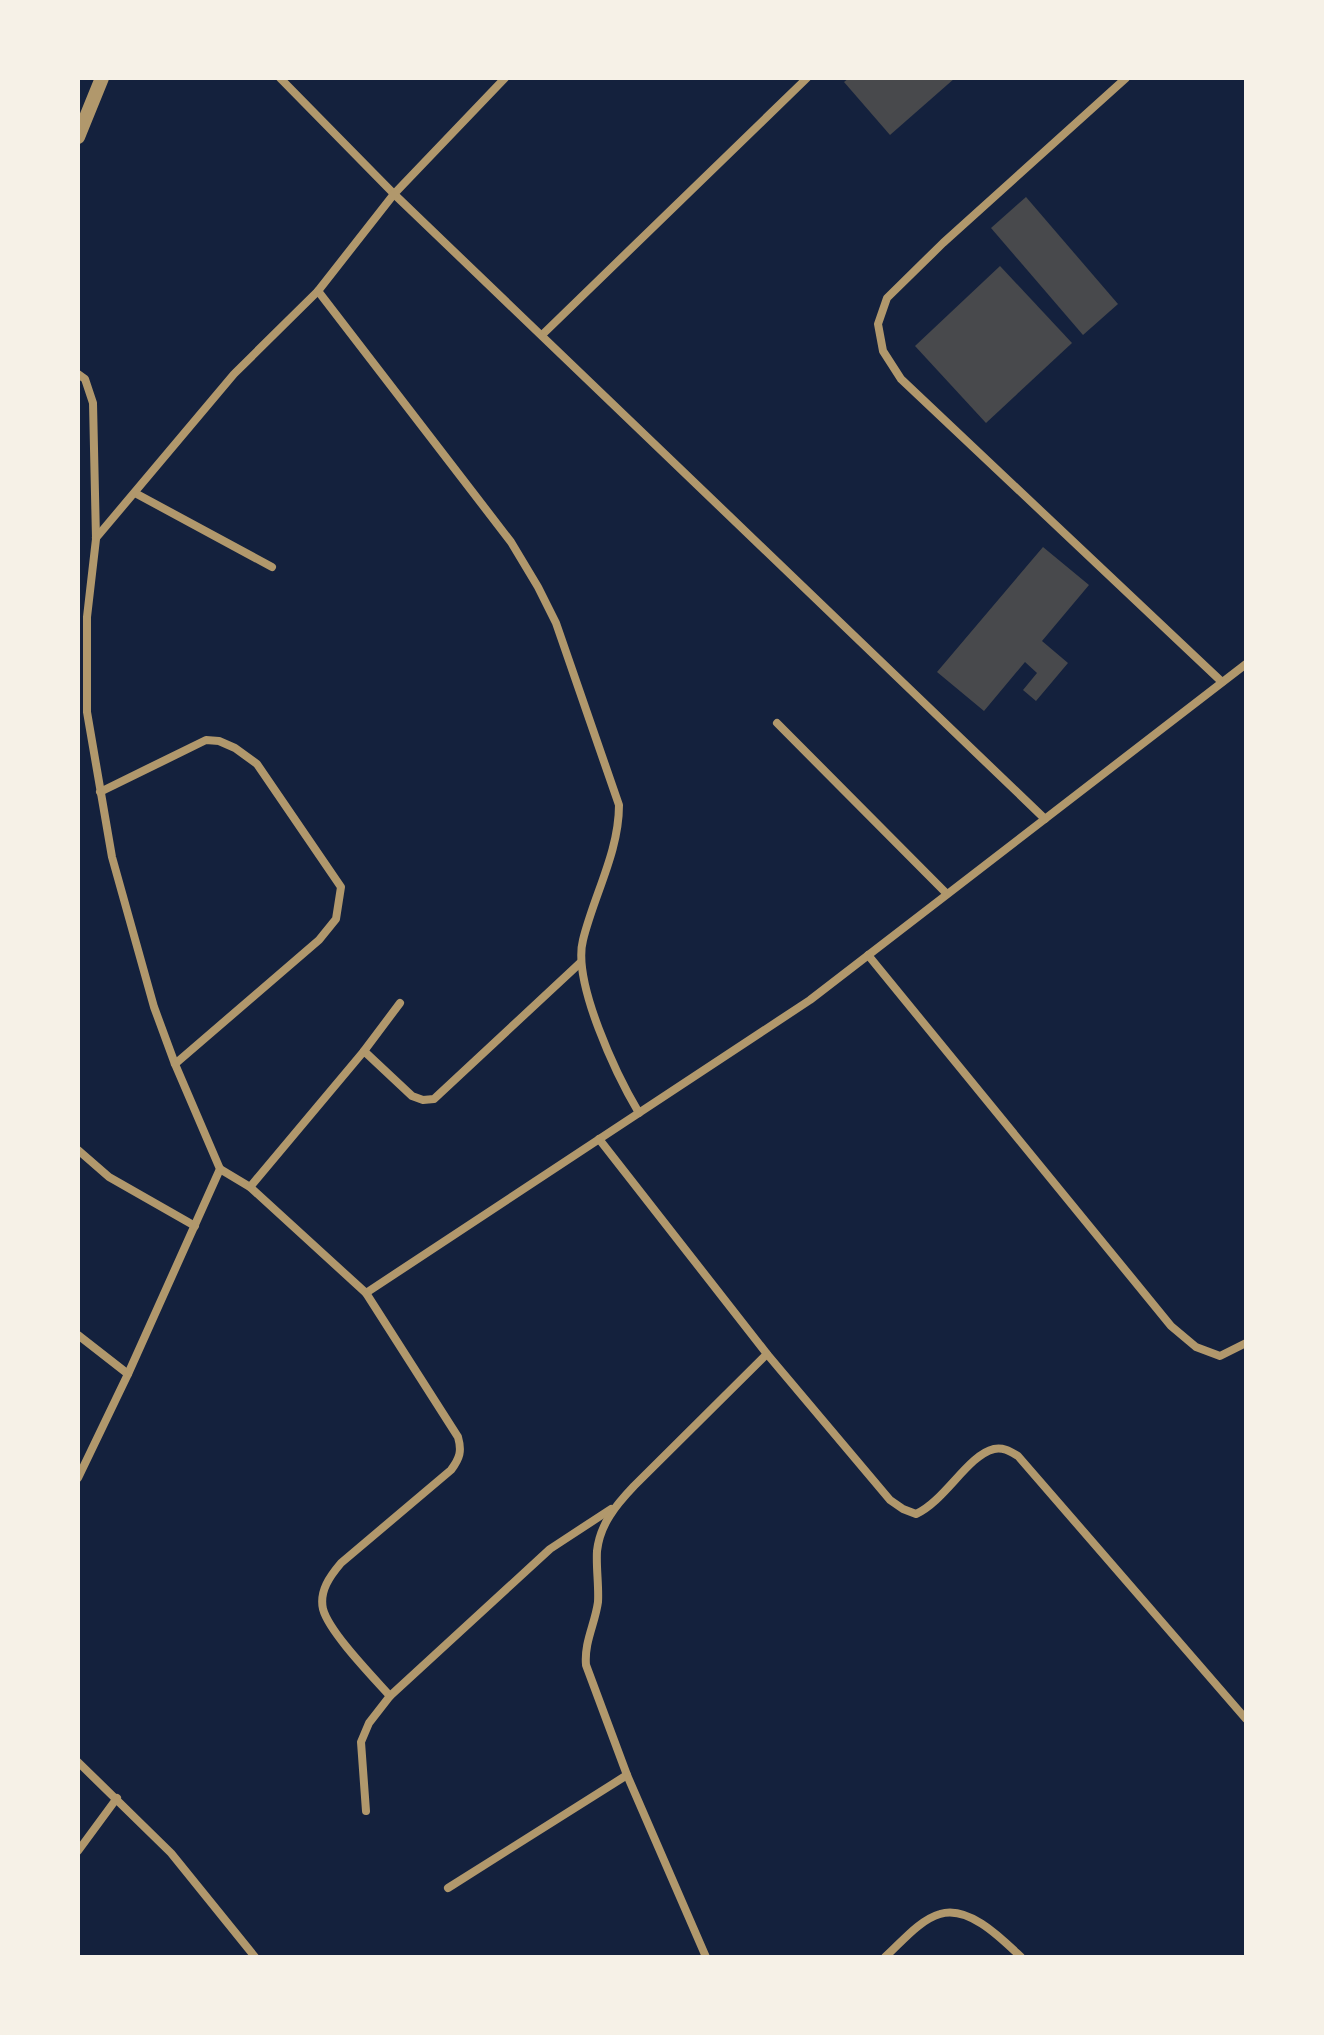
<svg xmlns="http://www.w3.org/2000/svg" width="1324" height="2035" viewBox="0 0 1324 2035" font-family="'Exo 2',sans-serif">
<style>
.building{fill:#48494c}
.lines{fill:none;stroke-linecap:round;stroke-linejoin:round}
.minor{stroke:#b1986c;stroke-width:8}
.tertiary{stroke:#b1986c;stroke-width:14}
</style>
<rect width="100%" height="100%" fill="#14213d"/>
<g class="building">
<polygon points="849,78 955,78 890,135 844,82"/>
<polygon points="1026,197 1118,304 1083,335 991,228"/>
<polygon points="1000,266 1072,343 986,423 915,346"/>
<polygon points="1043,547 1089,585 1042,641 1068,663 1036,701 1023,690 1037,673 1025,662 984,711 937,672"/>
</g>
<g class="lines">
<g class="minor">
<polyline points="280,78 394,194 1045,819"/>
<polyline points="1126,78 943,243 887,298 878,324 883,351 901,379 1222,682"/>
<path d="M318,291L511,542L538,587L556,623L619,805C619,852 594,895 583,940C572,982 617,1076 639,1113"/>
<polyline points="542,335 807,78"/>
<polyline points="78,374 85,379 93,403 96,539 87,617 87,712 112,857 154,1007 175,1064 220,1169 128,1374 78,1478"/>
<polyline points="135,493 272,567"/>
<polyline points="96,538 234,374 318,291 394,194 505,78"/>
<polyline points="777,723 947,894"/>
<polyline points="100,792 206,740 219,741 235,748 257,764 341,887 336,919 319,940 175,1064"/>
<polyline points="868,955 1171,1326 1196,1347 1220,1356 1246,1343"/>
<polyline points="364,1051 400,1003"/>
<path d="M599,1139L767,1354L890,1500L903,1509L916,1514C945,1501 968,1455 994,1449C1004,1447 1011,1452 1018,1456L1246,1719"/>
<polyline points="78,1150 109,1177 195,1226"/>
<path d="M220,1169L250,1187L366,1293L458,1437C462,1451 460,1458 451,1470L341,1563C330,1576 319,1591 323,1609C329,1632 373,1677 390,1696L369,1723L361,1742L366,1811"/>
<polyline points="250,1187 364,1051 412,1096 423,1100 434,1099 580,963"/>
<polyline points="366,1293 810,1000 1246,664"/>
<polyline points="78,1335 128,1374"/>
<polyline points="390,1696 550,1549 611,1509"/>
<polyline points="78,1762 171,1853 255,1957"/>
<polyline points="78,1851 117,1798"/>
<polyline points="448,1888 627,1775"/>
<path d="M706,1957L627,1775L586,1665C584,1642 595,1624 598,1602C599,1586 596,1568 597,1551C600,1524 616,1505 634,1486L767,1354"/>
<path d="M885,1957C901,1943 919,1920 940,1914C969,1905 1002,1939 1021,1957"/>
</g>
<polyline class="tertiary" points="78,137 102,78"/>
</g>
<rect width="1324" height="2035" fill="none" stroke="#f6f1e7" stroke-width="160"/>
</svg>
